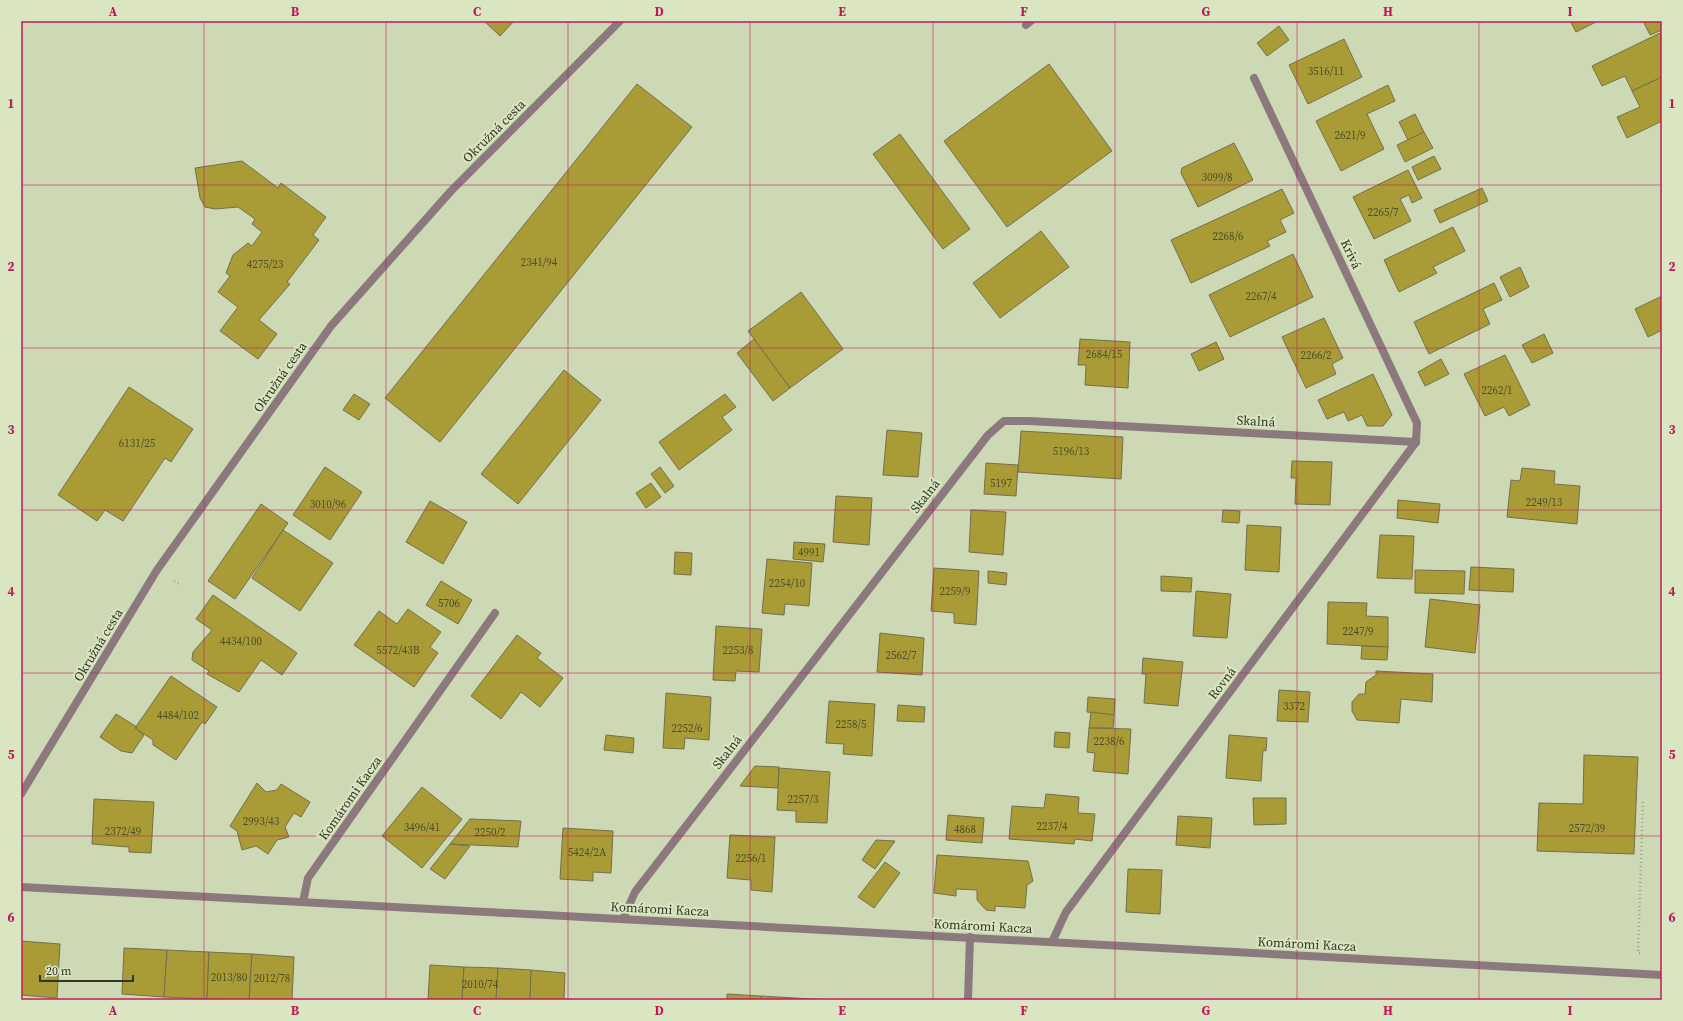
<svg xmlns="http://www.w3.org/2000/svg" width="1683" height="1021" viewBox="0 0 1683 1021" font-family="'Source Serif 4',serif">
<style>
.building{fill:#a99c37;stroke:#736f4d}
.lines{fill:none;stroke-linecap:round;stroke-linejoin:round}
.path{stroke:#9ca688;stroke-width:2.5;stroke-dasharray:1 3;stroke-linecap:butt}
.minor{stroke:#8b797d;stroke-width:8}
.grid{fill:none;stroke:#c2185b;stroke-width:1;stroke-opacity:0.55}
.labels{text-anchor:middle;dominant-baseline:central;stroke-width:4;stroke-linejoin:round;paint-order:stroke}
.number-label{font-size:11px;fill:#4e4f2a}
.street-label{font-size:13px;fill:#303526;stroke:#dae6c1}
.neatline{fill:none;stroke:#c2185b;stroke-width:1.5}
.grid-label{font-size:13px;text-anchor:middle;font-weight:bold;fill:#c2185b}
</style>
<rect width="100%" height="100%" fill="#cdd9b4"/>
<g class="building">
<polygon points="484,21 514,21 500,36"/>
<polygon points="1570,21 1598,21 1576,32"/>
<polygon points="1643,21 1662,21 1662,30 1650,35"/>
<polygon points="1279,26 1289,40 1267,56 1257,43"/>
<polygon points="1660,33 1662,39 1662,77 1632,91 1625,76 1602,86 1592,66"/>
<polygon points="1344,39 1362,77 1308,104 1289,65"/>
<polygon points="1049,64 1112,151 1007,227 944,141"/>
<polygon points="1662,77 1662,121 1627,138 1617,117 1640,107 1632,91"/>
<polygon points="637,84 692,127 440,442 385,398"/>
<polygon points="1388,85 1395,101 1367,114 1384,149 1341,171 1316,121"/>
<polygon points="1415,114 1424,132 1408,140 1399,122"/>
<polygon points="1424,132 1433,148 1405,162 1397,145"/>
<polygon points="900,134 970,229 943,249 873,154"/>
<polygon points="1234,143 1253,180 1198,207 1181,173 1182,168"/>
<polygon points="1434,156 1441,169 1418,180 1412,167"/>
<polygon points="242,161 278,188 281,183 326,217 313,235 319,240 287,282 290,284 259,320 277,334 258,359 220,331 238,307 218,292 230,276 226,273 233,255 248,243 252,246 262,232 252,224 255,219 238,207 215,209 205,207 200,198 195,168"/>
<polygon points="1408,170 1422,198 1412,203 1409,195 1400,199 1411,221 1374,239 1353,197"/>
<polygon points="1482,188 1488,201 1440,223 1434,210"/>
<polygon points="1282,189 1294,213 1280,220 1286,232 1267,241 1270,246 1191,283 1171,240"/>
<polygon points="1453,227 1465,251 1433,267 1437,273 1399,292 1384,260"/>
<polygon points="1041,231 1069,267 1000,318 973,283"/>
<polygon points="1293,254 1313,297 1230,337 1209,295"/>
<polygon points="1520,267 1529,287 1510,297 1500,277"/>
<polygon points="1494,283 1502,300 1483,309 1490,324 1429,354 1414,322"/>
<polygon points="801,292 843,349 790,388 748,331"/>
<polygon points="1662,296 1662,330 1648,337 1635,309"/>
<polygon points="1324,318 1343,358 1332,364 1336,374 1306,388 1282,337"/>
<polygon points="1544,334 1553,353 1532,363 1522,345"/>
<polygon points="754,339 790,388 773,401 737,353"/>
<polygon points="1080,339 1130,342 1128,388 1085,385 1086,365 1078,365"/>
<polygon points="1216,342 1224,359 1199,371 1191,354"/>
<polygon points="1505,355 1530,405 1509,416 1504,407 1485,416 1464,374"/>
<polygon points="1441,359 1449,374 1425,386 1418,372"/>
<polygon points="564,370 601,400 518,504 481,474"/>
<polygon points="1373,374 1392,415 1383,426 1367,426 1362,415 1348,421 1344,412 1327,419 1318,400"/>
<polygon points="129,387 193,429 171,462 165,458 123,521 105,510 97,521 58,495"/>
<polygon points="354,394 370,404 359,420 343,410"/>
<polygon points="725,394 736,407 722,417 732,430 679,470 659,442"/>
<polygon points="887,430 922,433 918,477 883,475"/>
<polygon points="1021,431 1123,437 1121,479 1018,472"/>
<polygon points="1292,461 1332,462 1330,505 1295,504 1296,478 1291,478"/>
<polygon points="986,463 1018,465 1016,496 984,494"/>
<polygon points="325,467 362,492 330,540 293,515"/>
<polygon points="660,467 674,486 665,493 651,474"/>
<polygon points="1522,468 1555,471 1554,484 1580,486 1577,524 1507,517 1511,480 1520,481"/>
<polygon points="651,483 661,497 646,508 636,493"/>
<polygon points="836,496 872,498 869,545 833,542"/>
<polygon points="1398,500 1440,504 1438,523 1397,518"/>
<polygon points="430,501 467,522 443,564 406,542"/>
<polygon points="261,504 288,523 235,599 208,581"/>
<polygon points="971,510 1006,512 1003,555 969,552"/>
<polygon points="1223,510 1240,511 1239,523 1222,522"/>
<polygon points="1247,525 1281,527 1279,572 1245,570"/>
<polygon points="283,530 333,563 300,611 252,578"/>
<polygon points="1380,535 1414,536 1412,579 1377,578"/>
<polygon points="794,542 825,544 823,562 793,559"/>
<polygon points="675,552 692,553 691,575 674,574"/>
<polygon points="767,559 812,563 809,606 785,604 784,615 762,613"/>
<polygon points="1471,567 1514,569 1513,592 1469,590"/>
<polygon points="934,568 979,571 976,625 954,623 954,613 931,611"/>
<polygon points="1415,570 1465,571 1464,594 1415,593"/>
<polygon points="988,571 1007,573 1006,585 988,583"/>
<polygon points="1161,576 1192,578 1191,592 1161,591"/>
<polygon points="441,581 472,600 458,624 426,605"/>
<polygon points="1196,591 1231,594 1227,638 1193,636"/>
<polygon points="213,595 297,653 282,675 261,660 239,692 207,674 209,671 192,660 193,652 212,630 196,619"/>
<polygon points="1430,599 1480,605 1475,653 1425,647"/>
<polygon points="1328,602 1367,603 1366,616 1388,617 1388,647 1327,644"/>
<polygon points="408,609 441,632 430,647 438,653 414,687 354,645 379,611 397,624"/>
<polygon points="716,626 762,629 759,672 736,671 735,681 713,680"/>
<polygon points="880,633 924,638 922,675 877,672"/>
<polygon points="517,635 541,653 537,658 563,678 540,707 521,692 501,719 471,696"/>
<polygon points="1362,646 1388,647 1387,660 1361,659"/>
<polygon points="1143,658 1183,662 1178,706 1144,703 1146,674 1142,674"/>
<polygon points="1376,671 1433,674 1432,702 1401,699 1399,723 1357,720 1352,711 1352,702 1359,694 1365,694 1366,682 1376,675"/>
<polygon points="171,676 217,707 205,724 202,722 176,760 153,745 153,740 135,728"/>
<polygon points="1279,690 1310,692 1308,722 1277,721"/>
<polygon points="666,693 711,697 709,740 685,738 684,749 663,748"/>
<polygon points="1088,697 1115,699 1114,715 1087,712"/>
<polygon points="829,701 875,704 872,756 843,754 844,744 826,743"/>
<polygon points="898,705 925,707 924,722 897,721"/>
<polygon points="1091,712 1114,715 1113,728 1089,728"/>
<polygon points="116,714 137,727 135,728 144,735 132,753 121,751 100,737"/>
<polygon points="1089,728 1131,729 1128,774 1093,771 1095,753 1087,752"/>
<polygon points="1055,732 1070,733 1069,748 1054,747"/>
<polygon points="606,735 634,738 633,753 604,750"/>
<polygon points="1229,735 1267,738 1266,751 1263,750 1261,781 1226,778"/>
<polygon points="1584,755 1638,757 1634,854 1537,851 1539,803 1583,804"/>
<polygon points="755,766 779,767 778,788 740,786"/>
<polygon points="779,768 830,772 827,823 796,822 796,811 777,810"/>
<polygon points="257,783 266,792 277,790 281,784 310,802 301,817 294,813 285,827 289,837 277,840 268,854 256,846 242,850 237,831 230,826"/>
<polygon points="422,787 462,819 422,868 382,836"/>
<polygon points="1046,794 1079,797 1078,813 1095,814 1092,841 1075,839 1074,844 1009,839 1012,806 1044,808"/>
<polygon points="1253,798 1286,798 1286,824 1254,825"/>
<polygon points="94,799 154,802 151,853 129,852 129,847 92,844"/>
<polygon points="948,815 984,818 982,843 946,840"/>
<polygon points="1178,816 1212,818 1210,848 1176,845"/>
<polygon points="470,819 521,821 518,847 450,844"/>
<polygon points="563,828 613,831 611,873 593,872 593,881 560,879"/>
<polygon points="730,835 775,837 772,892 751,890 751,880 727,878"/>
<polygon points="876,840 895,841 875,869 862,860"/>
<polygon points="450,844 470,846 445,879 430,869"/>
<polygon points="937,855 1028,861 1033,881 1027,885 1025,908 995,906 995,911 986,910 977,900 977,890 956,889 956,896 934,893"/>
<polygon points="885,862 900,873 874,908 858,897"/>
<polygon points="1128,869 1162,870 1160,914 1126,912"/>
<polygon points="21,941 60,944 57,998 21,995"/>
<polygon points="124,948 167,950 164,997 122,994"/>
<polygon points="167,950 209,952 207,999 164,997"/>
<polygon points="209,952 252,954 249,1000 207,999"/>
<polygon points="252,954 294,957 292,1000 249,1000"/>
<polygon points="430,965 464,967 462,1000 428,1000"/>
<polygon points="464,967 498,968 496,1000 462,1000"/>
<polygon points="498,968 531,970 530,1000 496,1000"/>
<polygon points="531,970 565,973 564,1000 530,1000"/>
<polygon points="727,994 761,996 761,1000 727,1000"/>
<polygon points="761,996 795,998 795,1000 761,1000"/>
<polygon points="795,998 829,1000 795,1000"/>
</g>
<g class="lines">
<g class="path">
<polyline points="174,581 181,585"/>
<polyline points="1640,953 1638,953 1643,800"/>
</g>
<g class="minor">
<polyline points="1026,25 1031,21"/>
<polyline points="1254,78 1417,423 1416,442"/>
<polyline points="21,794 157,570 331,326 451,191 620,21"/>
<polyline points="21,887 1662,975"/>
<polyline points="303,902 308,878 495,613"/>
<polyline points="623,919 635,892 988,435 1004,421 1029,421 1416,442"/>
<polyline points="1052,942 1066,912 1416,442"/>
<polyline points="968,1000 970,937"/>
</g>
</g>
<path class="grid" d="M204,21V1000M386,21V1000M568,21V1000M750,21V1000M933,21V1000M1115,21V1000M1297,21V1000M1479,21V1000M21,185H1662M21,348H1662M21,510H1662M21,673H1662M21,836H1662"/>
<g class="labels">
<g class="number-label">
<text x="1326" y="71">3516/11</text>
<text x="1350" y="135">2621/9</text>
<text x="1217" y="177">3099/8</text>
<text x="1383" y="212">2265/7</text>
<text x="1228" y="236">2268/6</text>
<text x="539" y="262">2341/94</text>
<text x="265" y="264">4275/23</text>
<text x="1261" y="296">2267/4</text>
<text x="1104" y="354">2684/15</text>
<text x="1316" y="355">2266/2</text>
<text x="1497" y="390">2262/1</text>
<text x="137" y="443">6131/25</text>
<text x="1071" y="451">5196/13</text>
<text x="1001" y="483">5197</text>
<text x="1544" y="502">2249/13</text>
<text x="328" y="504">3010/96</text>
<text x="809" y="552">4991</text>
<text x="787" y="583">2254/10</text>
<text x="955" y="591">2259/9</text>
<text x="449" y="603">5706</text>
<text x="1358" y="631">2247/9</text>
<text x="241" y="641">4434/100</text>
<text x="398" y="650">5572/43B</text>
<text x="738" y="650">2253/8</text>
<text x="901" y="655">2562/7</text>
<text x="1294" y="706">3372</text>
<text x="178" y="715">4484/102</text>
<text x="851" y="724">2258/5</text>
<text x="687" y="728">2252/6</text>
<text x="1109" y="741">2238/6</text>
<text x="803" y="799">2257/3</text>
<text x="261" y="821">2993/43</text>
<text x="1052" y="826">2237/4</text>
<text x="422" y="827">3496/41</text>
<text x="1587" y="828">2572/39</text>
<text x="965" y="829">4868</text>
<text x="123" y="831">2372/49</text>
<text x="490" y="832">2250/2</text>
<text x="587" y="852">5424/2A</text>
<text x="751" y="858">2256/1</text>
<text x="229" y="977">2013/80</text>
<text x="272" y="978">2012/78</text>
<text x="480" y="984">2010/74</text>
</g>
<g class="street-label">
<text transform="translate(494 131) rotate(-45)">Okružná cesta</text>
<text transform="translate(1351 254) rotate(65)">Krivá</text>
<text transform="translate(280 377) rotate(-55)">Okružná cesta</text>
<text transform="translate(1256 421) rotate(3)">Skalná</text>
<text transform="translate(925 496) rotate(-52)">Skalná</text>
<text transform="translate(98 645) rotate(-59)">Okružná cesta</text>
<text transform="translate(1222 683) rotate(-53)">Rovná</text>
<text transform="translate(727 752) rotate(-52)">Skalná</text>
<text transform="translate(350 798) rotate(-55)">Komáromi Kacza</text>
<text transform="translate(660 909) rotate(3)">Komáromi Kacza</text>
<text transform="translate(983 926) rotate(3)">Komáromi Kacza</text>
<text transform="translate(1307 944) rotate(3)">Komáromi Kacza</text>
</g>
</g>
<rect width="1683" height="1021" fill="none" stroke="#dae6c1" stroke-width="44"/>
<path d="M40 975v6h93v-6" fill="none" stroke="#303526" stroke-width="2"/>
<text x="46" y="975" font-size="12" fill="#303526" stroke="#dae6c1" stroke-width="3" paint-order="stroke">20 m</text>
<rect x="22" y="22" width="1639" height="977" class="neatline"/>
<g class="grid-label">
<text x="113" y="16">A</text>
<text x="295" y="16">B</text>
<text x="477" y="16">C</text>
<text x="659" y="16">D</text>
<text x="842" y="16">E</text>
<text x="1024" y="16">F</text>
<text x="1206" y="16">G</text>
<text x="1388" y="16">H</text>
<text x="1570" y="16">I</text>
<text x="11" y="108">1</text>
<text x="1672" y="108">1</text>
<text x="11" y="271">2</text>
<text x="1672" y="271">2</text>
<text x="11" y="434">3</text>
<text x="1672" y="434">3</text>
<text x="11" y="596">4</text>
<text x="1672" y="596">4</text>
<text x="11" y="759">5</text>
<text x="1672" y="759">5</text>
<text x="11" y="922">6</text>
<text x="1672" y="922">6</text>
<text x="113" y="1015">A</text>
<text x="295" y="1015">B</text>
<text x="477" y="1015">C</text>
<text x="659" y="1015">D</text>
<text x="842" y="1015">E</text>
<text x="1024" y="1015">F</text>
<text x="1206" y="1015">G</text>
<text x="1388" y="1015">H</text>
<text x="1570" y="1015">I</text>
</g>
</svg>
